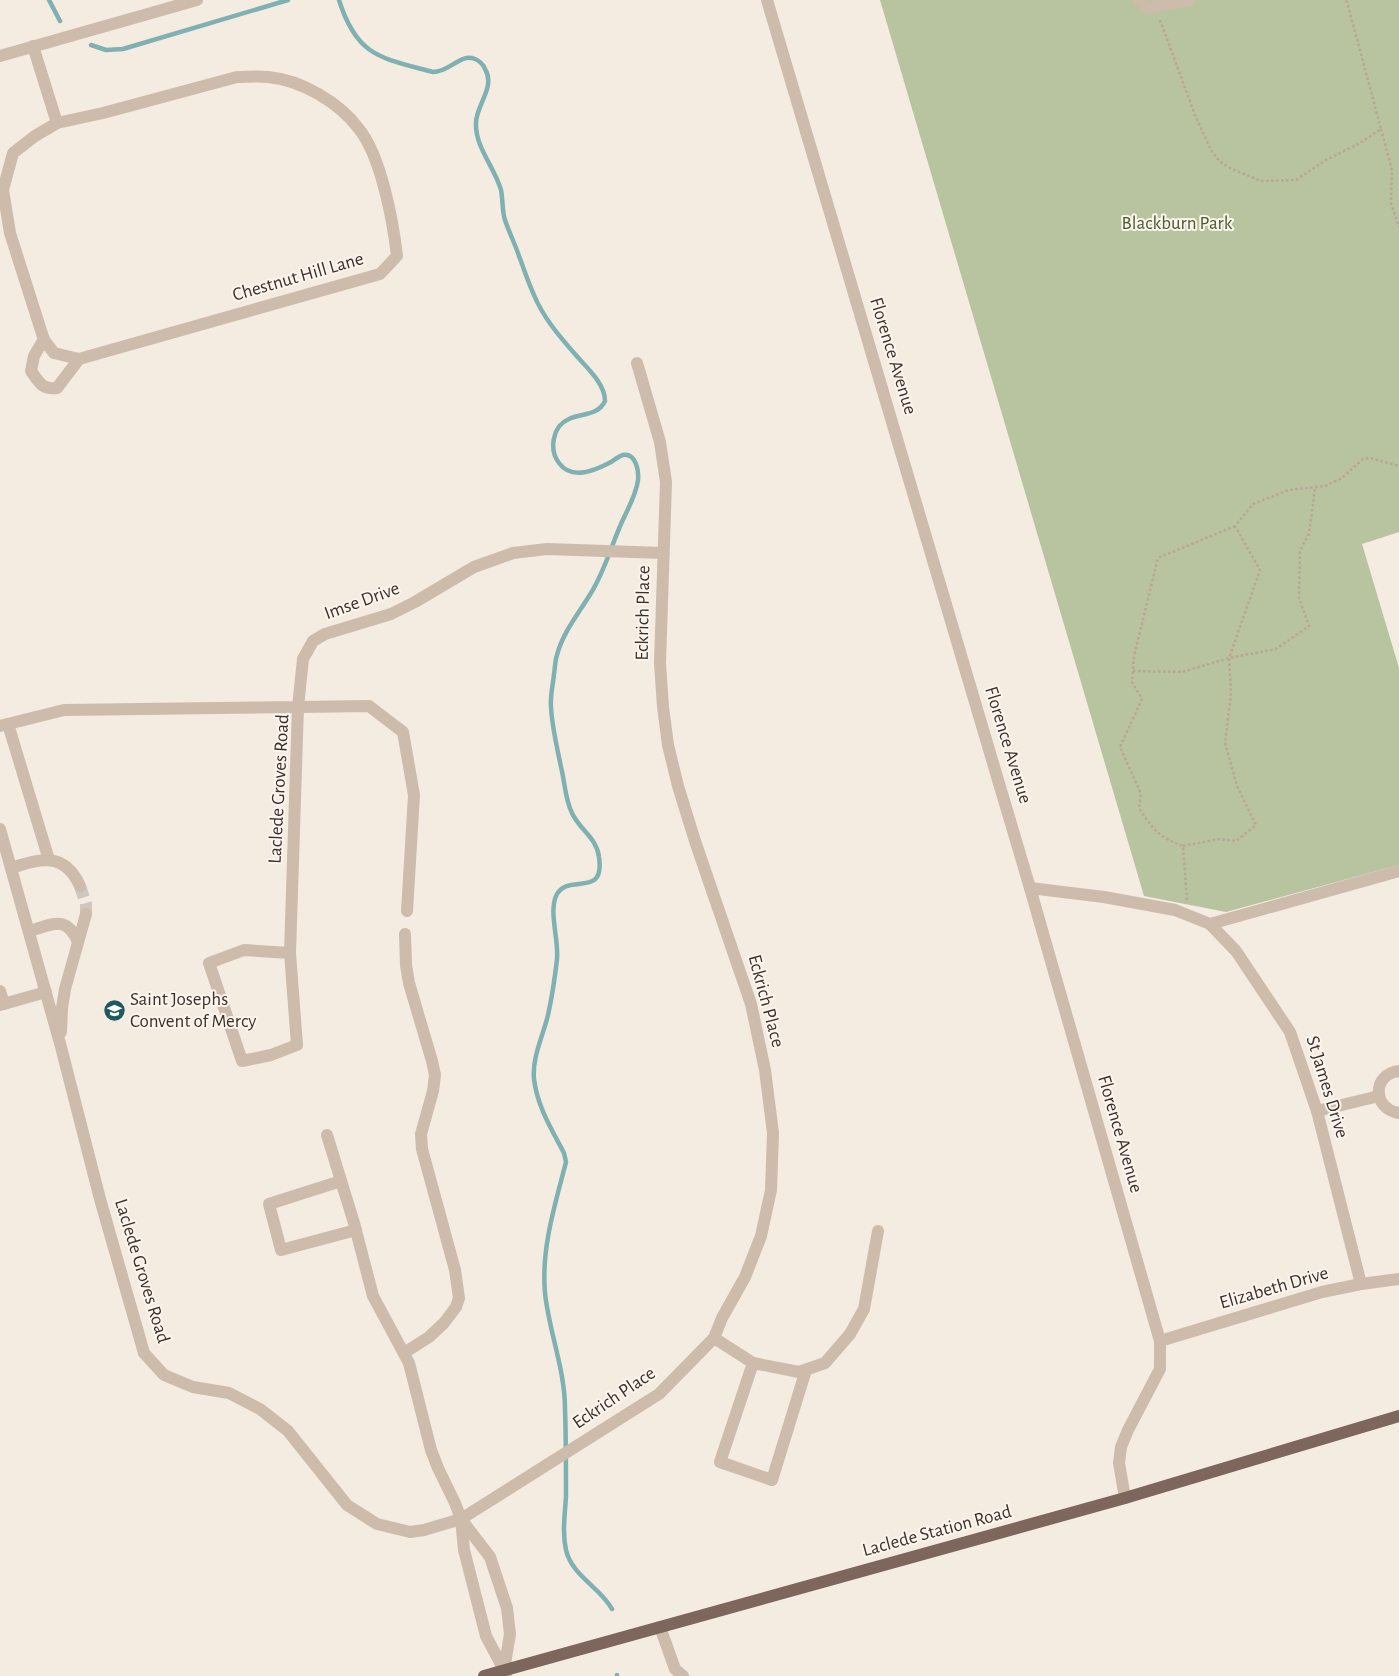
<svg xmlns="http://www.w3.org/2000/svg" width="1399" height="1676" viewBox="0 0 1399 1676" font-family="'Alegreya Sans',sans-serif">
<style>
.green{fill:#b8c4a0}
.lines{fill:none;stroke-linecap:round;stroke-linejoin:round}
.stream{stroke:#7fb0b2;stroke-width:4.5}
.minor-tunnel{stroke:#cfc6bd;stroke-width:12;stroke-dasharray:12 6;stroke-linecap:butt}
.path{stroke:#b9a596;stroke-width:2.5;stroke-dasharray:2.5 2.5;stroke-linecap:butt}
.minor{stroke:#cdbbac;stroke-width:12}
.major{stroke:#7d675c;stroke-width:12}
.labels{text-anchor:middle;dominant-baseline:central;stroke-width:4;stroke-linejoin:round;paint-order:stroke}
.park-label{font-size:19px;fill:#4a5a2e;stroke:#fbf5ee}
.street-label{font-size:19px;fill:#3b302b;stroke:#fbf5ee}
.poi-label{font-size:19px;fill:#3b302b;stroke:#fbf5ee;text-anchor:start}
</style>
<rect width="100%" height="100%" fill="#f4ebe1"/>
<polygon class="green" points="880,0 1399,0 1399,532 1362,544 1399,668 1399,865 1226,912 1144,896"/>
<g class="lines">
<g class="stream">
<polyline points="49,0 60,21"/>
<path d="M339,0C357,57 381,58 433,72C450,72 460,53 475,59C480,61 483,64 485,69C496,87 476,105 476,123C475,147 495,168 501,190C503,200 502,211 505,220C509,232 515,244 519,256C524,269 528,282 534,295C543,317 559,336 575,354C586,367 605,383 605,401C598,416 582,413 569,419C552,426 549,450 559,463C572,481 596,470 611,462C614,460 619,456 623,455C636,453 639,471 638,480C636,496 627,510 621,524C611,547 604,572 591,593C579,613 563,632 557,655C555,661 555,668 554,674C553,685 550,696 551,707C552,727 557,747 561,767C565,783 565,799 572,813C579,829 597,838 599,857C605,899 569,873 557,894C548,910 559,940 557,959C555,977 552,997 548,1015C543,1036 532,1057 534,1079C537,1106 552,1130 564,1153L566,1162C555,1205 541,1248 545,1293C549,1332 565,1369 565,1409C566,1438 566,1467 566,1496C565,1514 562,1532 566,1550C572,1576 600,1587 612,1609"/>
<polyline points="91,45 106,50 123,49 288,0"/>
<polyline points="617,1676 617,1675"/>
</g>
<polyline class="minor-tunnel" points="80,886 86,904 86,914"/>
<g class="path">
<polyline points="1160,20 1195,115 1211,150 1219,161 1230,168 1261,181 1296,180 1326,160 1360,143 1381,129 1347,2 1345,0"/>
<polyline points="1381,129 1392,170 1391,203 1399,227"/>
<polyline points="1133,671 1182,672 1229,658 1276,649 1309,626 1299,598 1300,550 1309,534 1315,488"/>
<polyline points="1183,846 1219,839 1236,841 1256,825 1237,786 1225,743 1231,693 1229,658 1260,570 1235,526 1253,504 1289,490 1325,486 1342,478 1363,459 1370,458 1399,466"/>
<path d="M1187,900L1183,846C1158,837 1153,829 1139,808L1141,794L1120,747L1142,699L1132,682L1134,656L1158,558L1235,526"/>
</g>
<g class="minor">
<polyline points="767,0 1030,888 1160,1341 1160,1369 1128,1430 1121,1447 1119,1463 1125,1498"/>
<polyline points="1139,0 1148,8 1189,0"/>
<polyline points="33,46 57,123"/>
<polyline points="0,56 197,0"/>
<path d="M237,77C247,77 258,76 268,77C301,80 339,102 359,129C381,156 393,221 397,256L380,274L79,359L54,353L44,340L10,233L3,190L13,153L35,136L57,123L103,113Z"/>
<path d="M44,339L34,356L31,371C39,382 42,390 57,388L79,359"/>
<polyline points="8,724 49,860"/>
<polyline points="0,726 64,710 298,707 303,659 313,641 325,634 391,614 415,602 474,567 513,553 547,549 663,553"/>
<polyline points="0,829 61,1047 100,1199 144,1353 164,1375 193,1387 229,1393 260,1409 288,1431 347,1505 377,1524 410,1532 424,1530 461,1519 659,1394 714,1338 722,1318 745,1277 761,1236 771,1190 773,1133 765,1070 751,1004 695,841 678,786 668,745 663,707 660,663 666,482 660,442 637,363"/>
<path d="M11,868C40,859 64,851 80,886"/>
<polyline points="1030,888 1104,897 1175,910 1210,924 1399,871"/>
<polyline points="1210,924 1236,951 1290,1032 1317,1111 1361,1284"/>
<path d="M29,931C52,925 66,914 78,942"/>
<polyline points="290,953 297,1045 271,1055 242,1061 209,963 244,950 290,953 298,707 369,706 403,732 414,795 407,911"/>
<polyline points="0,991 4,1004"/>
<polyline points="0,1005 46,992"/>
<polyline points="61,1032 62,1008 65,989 86,914"/>
<path d="M1399,1071C1372,1074 1372,1109 1399,1113"/>
<polyline points="1317,1111 1379,1096"/>
<polyline points="327,1135 354,1223 373,1296 409,1363 431,1450 438,1468 455,1503 461,1519 464,1550 486,1636 504,1670 506,1676"/>
<polyline points="341,1181 269,1204 281,1250 356,1230"/>
<polyline points="714,1338 753,1363 799,1372 825,1363 850,1334 864,1309 878,1231"/>
<polyline points="1160,1341 1322,1292 1361,1284 1399,1279"/>
<polyline points="404,1353 429,1337 444,1323 456,1307 459,1298 455,1270 422,1149 421,1134 433,1091 435,1075 432,1061 409,983 406,965 405,934"/>
<polyline points="753,1363 720,1462 772,1480 806,1370"/>
<polyline points="461,1519 490,1557 507,1608 510,1634 504,1670"/>
<polyline points="660,1627 675,1669 683,1676"/>
</g>
<polyline class="major" points="484,1676 1125,1498 1399,1416"/>
</g>
<defs>
<symbol id="school-disc" viewBox="-11 -11 22 22"><circle r="9.5" fill="#1f5a5e" stroke="#fbf5ee"/><path d="M0-5L7-2L0 1L-7-2ZM-4 1L0 2.5L4 1V4Q0 6-4 4Z" fill="#fff"/></symbol>
</defs>
<g fill-rule="evenodd">
<use href="#school-disc" x="102" y="998" width="25" height="25"/>
</g>
<g class="labels">
<g class="park-label">
<text x="1177" y="223">Blackburn Park</text>
</g>
<g class="street-label">
<text transform="translate(298 277) rotate(-16)">Chestnut Hill Lane</text>
<text transform="translate(893 356) rotate(73)">Florence Avenue</text>
<text transform="translate(362 601) rotate(-20)">Imse Drive</text>
<text transform="translate(643 613) rotate(-89)">Eckrich Place</text>
<text transform="translate(1008 745) rotate(73)">Florence Avenue</text>
<text transform="translate(279 789) rotate(-87)">Laclede Groves Road</text>
<text transform="translate(766 1001) rotate(75)">Eckrich Place</text>
<text transform="translate(1327 1087) rotate(73)">St James Drive</text>
<text transform="translate(1120 1134) rotate(74)">Florence Avenue</text>
<text transform="translate(142 1271) rotate(73)">Laclede Groves Road</text>
<text transform="translate(1274 1288) rotate(-16)">Elizabeth Drive</text>
<text transform="translate(614 1398) rotate(-34)">Eckrich Place</text>
<text transform="translate(937 1531) rotate(-15)">Laclede Station Road</text>
</g>
<g class="poi-label">
<text x="130" y="999">Saint Josephs<tspan x="130" dy="22">Convent of Mercy</tspan></text>
</g>
</g>
</svg>
